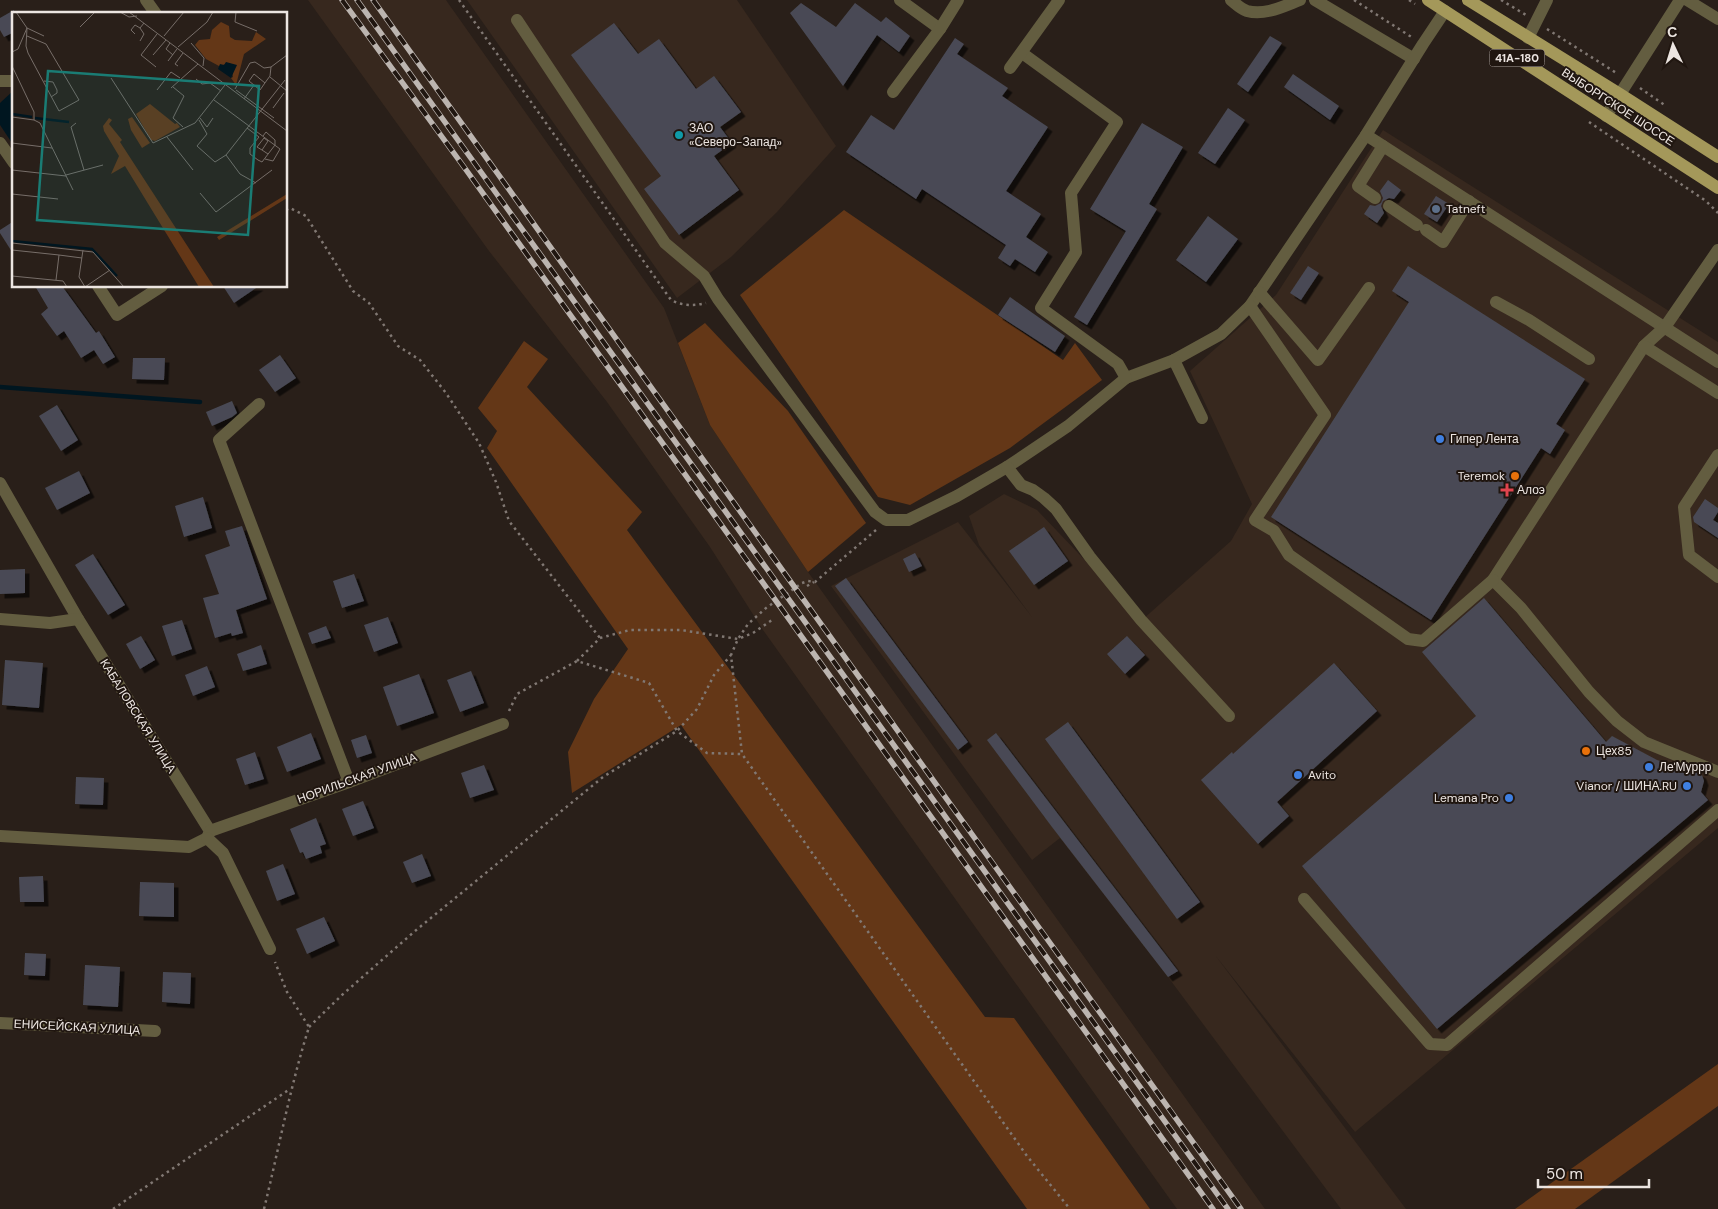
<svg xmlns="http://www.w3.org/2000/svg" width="1718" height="1209" viewBox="0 0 1718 1209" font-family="'DM Sans',sans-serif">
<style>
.built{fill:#37281e}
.green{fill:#643717}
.water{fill:#001620}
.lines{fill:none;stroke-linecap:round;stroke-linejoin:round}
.stream{stroke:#001620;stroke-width:4.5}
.building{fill:#494a55;filter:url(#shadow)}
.path{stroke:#817873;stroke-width:2.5;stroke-dasharray:2.5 4;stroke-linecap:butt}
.minor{stroke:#635d40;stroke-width:12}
.major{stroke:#a4985a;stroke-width:12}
.rail-casing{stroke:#bcb5b0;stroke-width:5.5}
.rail{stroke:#201610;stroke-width:4;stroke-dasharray:11;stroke-linecap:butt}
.culture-dot{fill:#0f9aa8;stroke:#201610;stroke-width:2}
.service-dot{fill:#5c6f8a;stroke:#201610;stroke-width:2}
.shop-dot{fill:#3f7fe0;stroke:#201610;stroke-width:2}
.food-dot{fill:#e8710a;stroke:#201610;stroke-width:2}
.health-dot{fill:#e0444e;stroke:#201610;stroke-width:2}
.labels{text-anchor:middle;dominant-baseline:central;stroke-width:4;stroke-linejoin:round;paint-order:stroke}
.shield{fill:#201610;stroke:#afa7a2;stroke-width:1}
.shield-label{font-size:11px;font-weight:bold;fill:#ece5e1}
.street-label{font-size:12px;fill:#ece5e1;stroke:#201610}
.poi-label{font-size:12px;fill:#ece5e1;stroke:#201610;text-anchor:start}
.inset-river{fill:none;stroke:#001620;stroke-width:2.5}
.inset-road{fill:none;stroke:#776e69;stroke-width:1}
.view{fill:#1a7c74;fill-opacity:0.15;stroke:#1a7c74;stroke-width:2.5}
.inset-edge{fill:none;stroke:#ece5e1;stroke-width:2.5}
</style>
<defs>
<filter id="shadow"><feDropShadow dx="4.5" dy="4.5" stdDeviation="0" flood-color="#0009"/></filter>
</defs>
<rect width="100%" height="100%" fill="#291f19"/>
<g class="built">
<polygon points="308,0 446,0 448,3 664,308 710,425 808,572 1265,1209 1177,1209 763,630 710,547 607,402 489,251"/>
<polygon points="467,0 737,0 836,146 777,212 731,257 677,298"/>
<polygon points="1383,130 1718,342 1718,828 1355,1132 1215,955 1406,1209 1341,1209 1168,977 1060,838 1032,860 831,586 958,522 1032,617 979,545 969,516 1004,494 1037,510 1142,620 1231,541 1252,504 1190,371 1276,295"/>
</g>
<g class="green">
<polygon points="844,210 1063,360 1075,343 1102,380 1010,448 910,505 878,497 740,295"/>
<polygon points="705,323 788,411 866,523 808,572 710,425 678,343"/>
<polygon points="524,341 548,359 527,387 642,512 627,530 985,1017 1014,1018 1150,1209 1027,1209 681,725 572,793 568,752 594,699 628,649 487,448 497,431 478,408"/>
<polygon points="1718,1064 1718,1106 1575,1209 1515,1209"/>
</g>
<polygon class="water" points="14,90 14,146 0,125 0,103"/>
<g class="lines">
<polyline class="stream" points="0,387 200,402"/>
</g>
<g class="building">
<polygon points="801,3 836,27 855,3 881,22 886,17 910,36 899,52 877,35 843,86 790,13"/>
<polygon points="14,10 14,32 4,37 0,30 0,18"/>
<polygon points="614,23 638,54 659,39 696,89 714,76 741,112 720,127 732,143 714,156 739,190 679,235 644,189 661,176 571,55"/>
<polygon points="1270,36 1282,43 1248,92 1237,84"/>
<polygon points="955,38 964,44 957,54 1008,88 1002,96 1048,127 1006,191 1041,214 1026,237 1048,252 1035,272 1015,259 1010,266 998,258 1006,245 922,189 916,199 846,152 871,115 894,130"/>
<polygon points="1293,74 1339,106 1330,120 1284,87"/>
<polygon points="1228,108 1245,120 1215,164 1198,153"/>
<polygon points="1142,123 1183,147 1149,204 1157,209 1087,325 1074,317 1126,231 1090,209"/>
<polygon points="1388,180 1401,190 1394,199 1389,198 1383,201 1381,206 1384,213 1377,223 1364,214 1370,205 1375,206 1381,203 1383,198 1380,191"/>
<polygon points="1436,196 1449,204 1437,222 1424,214"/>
<polygon points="1208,216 1238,239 1206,282 1176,260"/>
<polygon points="14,221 14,255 0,233 0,230"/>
<polygon points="1308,266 1319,273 1301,300 1290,293"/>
<polygon points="1408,266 1585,379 1556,424 1565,430 1550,454 1541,448 1431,620 1271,517 1409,302 1392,291"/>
<polygon points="35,286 62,286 96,333 99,331 115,357 103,364 94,350 81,358 64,331 57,336 41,314 48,308"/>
<polygon points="223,286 259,286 234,303"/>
<polygon points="1010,297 1065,336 1055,352 998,315"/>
<polygon points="280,355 296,378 275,392 259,370"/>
<polygon points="133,358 165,358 164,380 132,379"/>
<polygon points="232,401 237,413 232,417 212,426 206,412"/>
<polygon points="57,405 78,440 61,451 39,416"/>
<polygon points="79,471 90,493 57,510 45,488"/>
<polygon points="203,497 212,528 184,537 175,506"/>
<polygon points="1705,499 1718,508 1718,512 1713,520 1718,523 1718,538 1694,522 1693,517"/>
<polygon points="242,526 267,599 236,610 243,633 232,636 231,633 215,638 203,598 219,594 205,555 230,546 225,531"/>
<polygon points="1044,527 1068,561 1034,585 1009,551"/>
<polygon points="915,553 922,566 909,572 903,559"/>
<polygon points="93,554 125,605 108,615 75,565"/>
<polygon points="25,569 25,593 0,594 0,570"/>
<polygon points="354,574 364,601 342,608 333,581"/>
<polygon points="846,578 968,742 958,750 835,586"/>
<polygon points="1484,598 1606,742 1612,736 1657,760 1700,773 1702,775 1704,781 1701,792 1708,800 1437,1029 1302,866 1476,716 1422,652"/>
<polygon points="388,617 398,643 374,652 364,625"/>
<polygon points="182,620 192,649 172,656 162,626"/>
<polygon points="326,626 331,638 312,644 308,633"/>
<polygon points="141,636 155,660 140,669 126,644"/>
<polygon points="1127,636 1145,655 1125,674 1107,654"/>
<polygon points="261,645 267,664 243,671 237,654"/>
<polygon points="5,660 43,663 39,708 2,705"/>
<polygon points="1334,663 1377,711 1277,802 1289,816 1258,844 1201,780 1232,752 1233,754"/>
<polygon points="207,666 215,687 193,696 185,675"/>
<polygon points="471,671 484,703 460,712 447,680"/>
<polygon points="419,674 434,713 397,726 383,687"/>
<polygon points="1068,722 1200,902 1177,919 1045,739"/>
<polygon points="311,733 321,759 287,772 277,747"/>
<polygon points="996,733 1178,971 1168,977 1052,827 987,740"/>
<polygon points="366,735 372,753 357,758 351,740"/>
<polygon points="255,752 264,779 245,785 236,759"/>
<polygon points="484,765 494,790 470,798 461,773"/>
<polygon points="76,777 104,778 103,805 75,804"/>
<polygon points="363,801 374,828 353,836 342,809"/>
<polygon points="316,818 326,844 320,846 322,853 306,859 303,852 300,853 290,829"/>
<polygon points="422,854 431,876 412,883 403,862"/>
<polygon points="283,864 295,894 277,901 266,871"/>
<polygon points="43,876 44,902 20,902 19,877"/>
<polygon points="140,882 174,883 174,917 139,916"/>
<polygon points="324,917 335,941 307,954 296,929"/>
<polygon points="25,953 46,954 45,976 24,975"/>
<polygon points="85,965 120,967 118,1007 83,1005"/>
<polygon points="163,972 191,973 190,1004 162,1002"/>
</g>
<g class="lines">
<g class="path">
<path d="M459,0L671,300C682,306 694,306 706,303"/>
<polyline points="1354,0 1413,38"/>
<polyline points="1409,0 1415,4"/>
<polyline points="1501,0 1526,15"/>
<polyline points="1547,29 1618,74"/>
<polyline points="1640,88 1666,106"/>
<polyline points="1589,122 1706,201 1718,213"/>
<polyline points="286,210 290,208 306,216 353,291 369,303 398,346 420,360 446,393 479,443 496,482 509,521 600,638"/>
<polyline points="876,530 815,582 808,581 802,583 766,608 748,624 738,639 731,655 742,754 1027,1156 1070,1209"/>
<polyline points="807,586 814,582"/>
<polyline points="577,661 600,638 630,630 681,630 738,639 753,633 772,620"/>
<polyline points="509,711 517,694 577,661 649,683 677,731 707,753 742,754"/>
<polyline points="309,1027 342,995 415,931 603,777 677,731 697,709 714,675 731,655"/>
<polyline points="113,1209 290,1089"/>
<path d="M264,1209C279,1148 290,1087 309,1027L287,992L275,962"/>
</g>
<g class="minor">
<polyline points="146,0 156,14"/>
<polyline points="900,0 940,29"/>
<path d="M1231,0C1236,4 1241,9 1247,11C1265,16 1284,6 1300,0"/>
<polyline points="1315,0 1414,59"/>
<polyline points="1687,0 1718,19"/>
<polyline points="517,20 665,243 704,276 718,299 875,512 886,520 908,520 957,496 1007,467 1068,426 1126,378 1174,360 1221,334 1250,306 1366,135 1423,44 1445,11"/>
<polyline points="1528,38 1547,0"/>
<polyline points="1022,53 1117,122 1071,193 1076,252 1041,308 1118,364 1126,378"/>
<polyline points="1010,68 1059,0"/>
<polyline points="0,81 14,81"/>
<polyline points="893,92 940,29 958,0"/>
<polyline points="1606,116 1680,0"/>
<polyline points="1366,135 1718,362"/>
<polyline points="0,143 14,163"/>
<polyline points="1375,198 1358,186 1383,146"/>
<polyline points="1389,206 1417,225"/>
<polyline points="1426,230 1443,242 1469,201"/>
<polyline points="1718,250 1665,327 1644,346 1493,580 1521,608 1589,692 1617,721 1644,742 1718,772"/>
<polyline points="98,286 117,315 162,286"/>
<polyline points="1259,292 1318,360 1369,288"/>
<polyline points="1496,302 1529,320 1589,359"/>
<polyline points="1250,306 1325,415 1255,520 1274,531 1289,555 1408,639 1423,641 1493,580"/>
<polyline points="1644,346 1718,393"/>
<polyline points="1174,360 1202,418"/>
<polyline points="259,404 219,440 349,782"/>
<polyline points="1718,455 1684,507 1689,555 1718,577"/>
<polyline points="1007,467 1021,485 1033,490 1044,498 1056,509 1090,557 1141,620 1229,716"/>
<polyline points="0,483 78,619 210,831 207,838"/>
<polyline points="0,619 50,623 78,619"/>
<polyline points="210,831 349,782 503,724"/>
<polyline points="0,836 189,847 207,838"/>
<polyline points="207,838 223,853 270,949"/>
<polyline points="1304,899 1430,1044 1447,1045 1718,810"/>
<polyline points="0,1023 155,1031"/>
</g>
<g class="major">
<polyline points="1428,0 1718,188"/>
<polyline points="1468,0 1620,94 1718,157"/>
</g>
<defs>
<g id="rail">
<polyline points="342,0 464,167 1213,1209"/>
<polyline points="357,0 1228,1209"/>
<polyline points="373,0 1241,1209"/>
</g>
</defs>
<use href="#rail" class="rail-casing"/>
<use href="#rail" class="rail"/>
</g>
<circle class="culture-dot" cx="679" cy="135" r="5"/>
<circle class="service-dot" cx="1436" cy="209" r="5"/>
<g class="shop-dot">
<circle cx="1440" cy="439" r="5"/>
<circle cx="1649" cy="767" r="5"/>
<circle cx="1298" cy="775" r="5"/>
<circle cx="1687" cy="786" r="5"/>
<circle cx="1509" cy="798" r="5"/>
</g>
<g class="food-dot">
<circle cx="1515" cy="476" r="5"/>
<circle cx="1586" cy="751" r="5"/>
</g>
<path class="health-dot" d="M1504.5 482.5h5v5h5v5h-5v5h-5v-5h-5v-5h5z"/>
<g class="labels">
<rect class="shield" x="1489.5" y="49.5" width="55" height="17" rx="4"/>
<g class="shield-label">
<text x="1517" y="58">41А-180</text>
</g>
<g class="street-label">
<text transform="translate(1618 107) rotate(33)">ВЫБОРГСКОЕ ШОССЕ</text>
<text transform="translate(138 716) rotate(58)">КАБАЛОВСКАЯ УЛИЦА</text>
<text transform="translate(357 778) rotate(-20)">НОРИЛЬСКАЯ УЛИЦА</text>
<text transform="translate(77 1027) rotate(3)">ЕНИСЕЙСКАЯ УЛИЦА</text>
</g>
<g class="poi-label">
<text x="689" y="128">ЗАО<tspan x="689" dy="14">«Северо-Запад»</tspan></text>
<text x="1446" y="209">Tatneft</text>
<text x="1450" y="439">Гипер Лента</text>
<text x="1505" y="476" text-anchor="end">Teremok</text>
<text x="1517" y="490">Алоэ</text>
<text x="1596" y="751">Цех85</text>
<text x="1659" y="767">Ле'Муррр</text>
<text x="1308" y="775">Avito</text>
<text x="1677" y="786" text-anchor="end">Vianor / ШИНА.RU</text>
<text x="1499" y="798" text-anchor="end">Lemana Pro</text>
</g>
</g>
<g transform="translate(12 12)">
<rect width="275" height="275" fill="#291f19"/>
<path d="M209,10L217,14L218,25L223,28L240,29L244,20L254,27L232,42L224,73L219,66L221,65L218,51L207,54L194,47L183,33L187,28L198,27L200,18ZM138,92L163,112L165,111L168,115L143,129L139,128L124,102ZM120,105L138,131L130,136L119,118L116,107ZM97,106L100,108L97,112L110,128L108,130L202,275H187L113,154L99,162L107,144L92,119L91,114ZM275,182V186L207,228L205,225Z" fill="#643717"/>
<path d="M214,50L225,53L219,66L206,57L208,52L212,53Z" fill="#001620"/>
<path class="inset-river" d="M0,102L20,105M23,106L57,110M0,229L80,237L105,264"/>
<path class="inset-road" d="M4,0L15,16L32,24M108,0L117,5L125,4M117,0L275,119M224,0L223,10L245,19M68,15L83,0M15,16L14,34L16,41L47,99L67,88L34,32L15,24M123,22L119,18L123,13L128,16L132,11M152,24L172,0M128,29L132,22L128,16M158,31L154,37L161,43M179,31L192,46L191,54M166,35L195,10L201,0M0,40L6,37L15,16M141,43L154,28M156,49L165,37M0,54L22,100V108L28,111L61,178M166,54L163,52L171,41M144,55L129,43L145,22M258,65L275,79M99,66L141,131L183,111L213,73M184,67L190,72L198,71L209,79M32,69L41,70L45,78V81L39,85M253,71L242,62L237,69L248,78L255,68L258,64L259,55M161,75L172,84L161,106L171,115M159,76L186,52M223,77L238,51L243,50L252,56L259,55L275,43M145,78L159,60L168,66M224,78L262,106M232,87L242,73M202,88L268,137L261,149L253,147M261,96L272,81M0,105L22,108M188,106L195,115L201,106M187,108L195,122L185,134L203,150L214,143M64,111L59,115L72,158M235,116L247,125L238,136V142L246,148L250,150L263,133M251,124L254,120L263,128V133M155,125L181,158M0,131L40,136M250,138L256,129L252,126L245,135L250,138L256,142M0,158L54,164M54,163L91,153M244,171L228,162L214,143L273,68M188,181L204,200L260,158M0,182L46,187M0,231L81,240L112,275M0,238L47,243L44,268M71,238L67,265L73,275M47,243L70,246M0,264L51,269L55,275M73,275L98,258"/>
<path class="view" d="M36,59L247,74L236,223L25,208Z"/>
<rect width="275" height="275" class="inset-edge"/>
</g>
<g transform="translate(1673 45) rotate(356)" stroke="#201610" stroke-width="4" paint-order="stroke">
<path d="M0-4L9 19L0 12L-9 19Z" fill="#ece5e1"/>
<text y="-8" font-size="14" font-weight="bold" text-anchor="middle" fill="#ece5e1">С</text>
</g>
<path d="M1538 1179v8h111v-8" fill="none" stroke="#ece5e1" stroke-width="2.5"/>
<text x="1546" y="1179" font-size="15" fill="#ece5e1" stroke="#201610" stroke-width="4" paint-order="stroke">50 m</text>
</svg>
